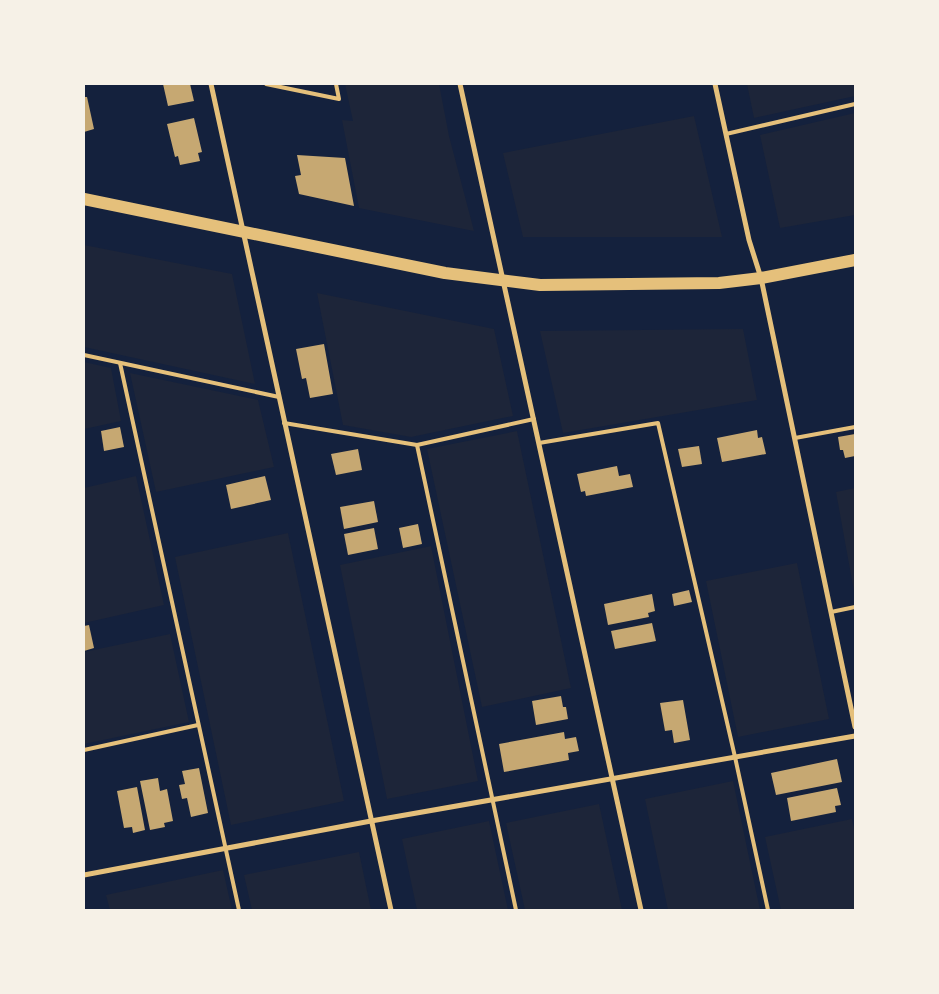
<svg xmlns="http://www.w3.org/2000/svg" width="939" height="994" viewBox="0 0 939 994" font-family="'Fira Sans Condensed',sans-serif">
<style>
.green{fill:#1d2539}
.building{fill:#c6a872}
.lines{fill:none;stroke-linecap:round;stroke-linejoin:round}
.service{stroke:#e5c07b;stroke-width:4}
.minor{stroke:#e5c07b;stroke-width:5}
.primary{stroke:#e5c07b;stroke-width:12}
</style>
<rect width="100%" height="100%" fill="#14213d"/>
<g class="green">
<polygon points="345,84 439,84 449,136 474,231 359,208 342,120 353,121"/>
<polygon points="747,84 855,84 855,96 754,118"/>
<polygon points="855,113 855,215 780,228 760,135"/>
<polygon points="694,116 722,237 523,237 503,153"/>
<polygon points="84,245 232,274 255,384 84,347"/>
<polygon points="317,293 494,329 513,416 411,437 343,425"/>
<polygon points="743,329 757,400 563,433 540,331"/>
<polygon points="84,362 111,368 121,421 84,429"/>
<polygon points="130,373 258,400 274,467 156,492"/>
<polygon points="517,431 571,688 482,707 427,449"/>
<polygon points="136,476 164,605 84,623 84,488"/>
<polygon points="855,488 855,597 836,492"/>
<polygon points="288,533 344,801 231,825 175,557"/>
<polygon points="431,546 478,781 387,799 340,565"/>
<polygon points="797,563 829,719 738,737 706,581"/>
<polygon points="170,634 189,722 84,744 84,652"/>
<polygon points="733,781 760,910 668,910 645,799"/>
<polygon points="599,804 622,910 525,910 506,823"/>
<polygon points="852,819 855,833 855,910 781,910 765,837"/>
<polygon points="489,821 508,910 417,910 402,839"/>
<polygon points="359,852 371,910 252,910 244,875"/>
<polygon points="223,870 232,910 110,910 106,895"/>
</g>
<g class="building">
<polygon points="163,84 190,84 194,101 168,106"/>
<polygon points="84,97 87,97 94,129 84,132"/>
<polygon points="194,118 202,152 198,153 200,161 180,165 178,156 175,157 167,124"/>
<polygon points="297,155 345,158 354,206 299,194 295,176 301,175"/>
<polygon points="324,344 333,394 310,398 306,378 302,379 296,349"/>
<polygon points="120,427 124,447 104,451 101,431"/>
<polygon points="757,430 758,438 762,437 766,454 722,462 717,438"/>
<polygon points="855,434 855,456 845,458 843,450 840,450 838,437"/>
<polygon points="699,446 702,464 682,467 678,449"/>
<polygon points="358,449 362,470 336,475 331,454"/>
<polygon points="617,466 619,476 630,474 633,487 586,496 585,491 581,492 577,474"/>
<polygon points="265,476 271,500 231,509 226,485"/>
<polygon points="374,501 378,522 344,529 340,507"/>
<polygon points="418,524 422,544 403,548 399,528"/>
<polygon points="374,528 378,549 348,555 344,534"/>
<polygon points="689,590 692,602 674,606 672,594"/>
<polygon points="652,594 655,611 648,613 649,617 608,625 604,604"/>
<polygon points="652,623 656,641 615,649 611,631"/>
<polygon points="89,625 94,648 84,651 84,626"/>
<polygon points="561,696 563,707 566,707 568,719 536,725 532,701"/>
<polygon points="683,700 690,740 674,743 672,730 665,731 660,703"/>
<polygon points="564,732 565,739 576,737 579,751 568,753 569,760 504,772 499,744"/>
<polygon points="837,759 842,782 776,795 771,773"/>
<polygon points="199,768 208,813 191,817 187,798 182,799 179,785 185,784 182,771"/>
<polygon points="158,778 160,791 167,789 173,821 164,823 165,827 150,830 140,781"/>
<polygon points="137,787 145,830 133,833 132,827 124,828 117,791"/>
<polygon points="837,788 841,805 835,806 836,812 791,821 787,798"/>
</g>
<g class="lines">
<g class="service">
<polyline points="266,84 339,99 336,84"/>
<polyline points="726,134 855,104"/>
<polyline points="84,355 279,397"/>
<polyline points="120,363 239,910"/>
<polyline points="284,423 417,445 534,419"/>
<polyline points="795,438 855,427"/>
<polyline points="539,443 658,423 735,757 768,910"/>
<polyline points="417,445 516,910"/>
<polyline points="831,612 855,607"/>
<polyline points="84,750 198,725"/>
</g>
<g class="minor">
<polyline points="211,84 391,910"/>
<polyline points="460,84 641,910"/>
<polyline points="715,84 749,240 761,278 855,727"/>
<polyline points="84,875 371,821 855,736"/>
</g>
<polyline class="primary" points="84,199 445,273 540,285 719,283 761,278 855,260"/>
</g>
<rect width="939" height="994" fill="none" stroke="#f6f1e7" stroke-width="170"/>
</svg>
